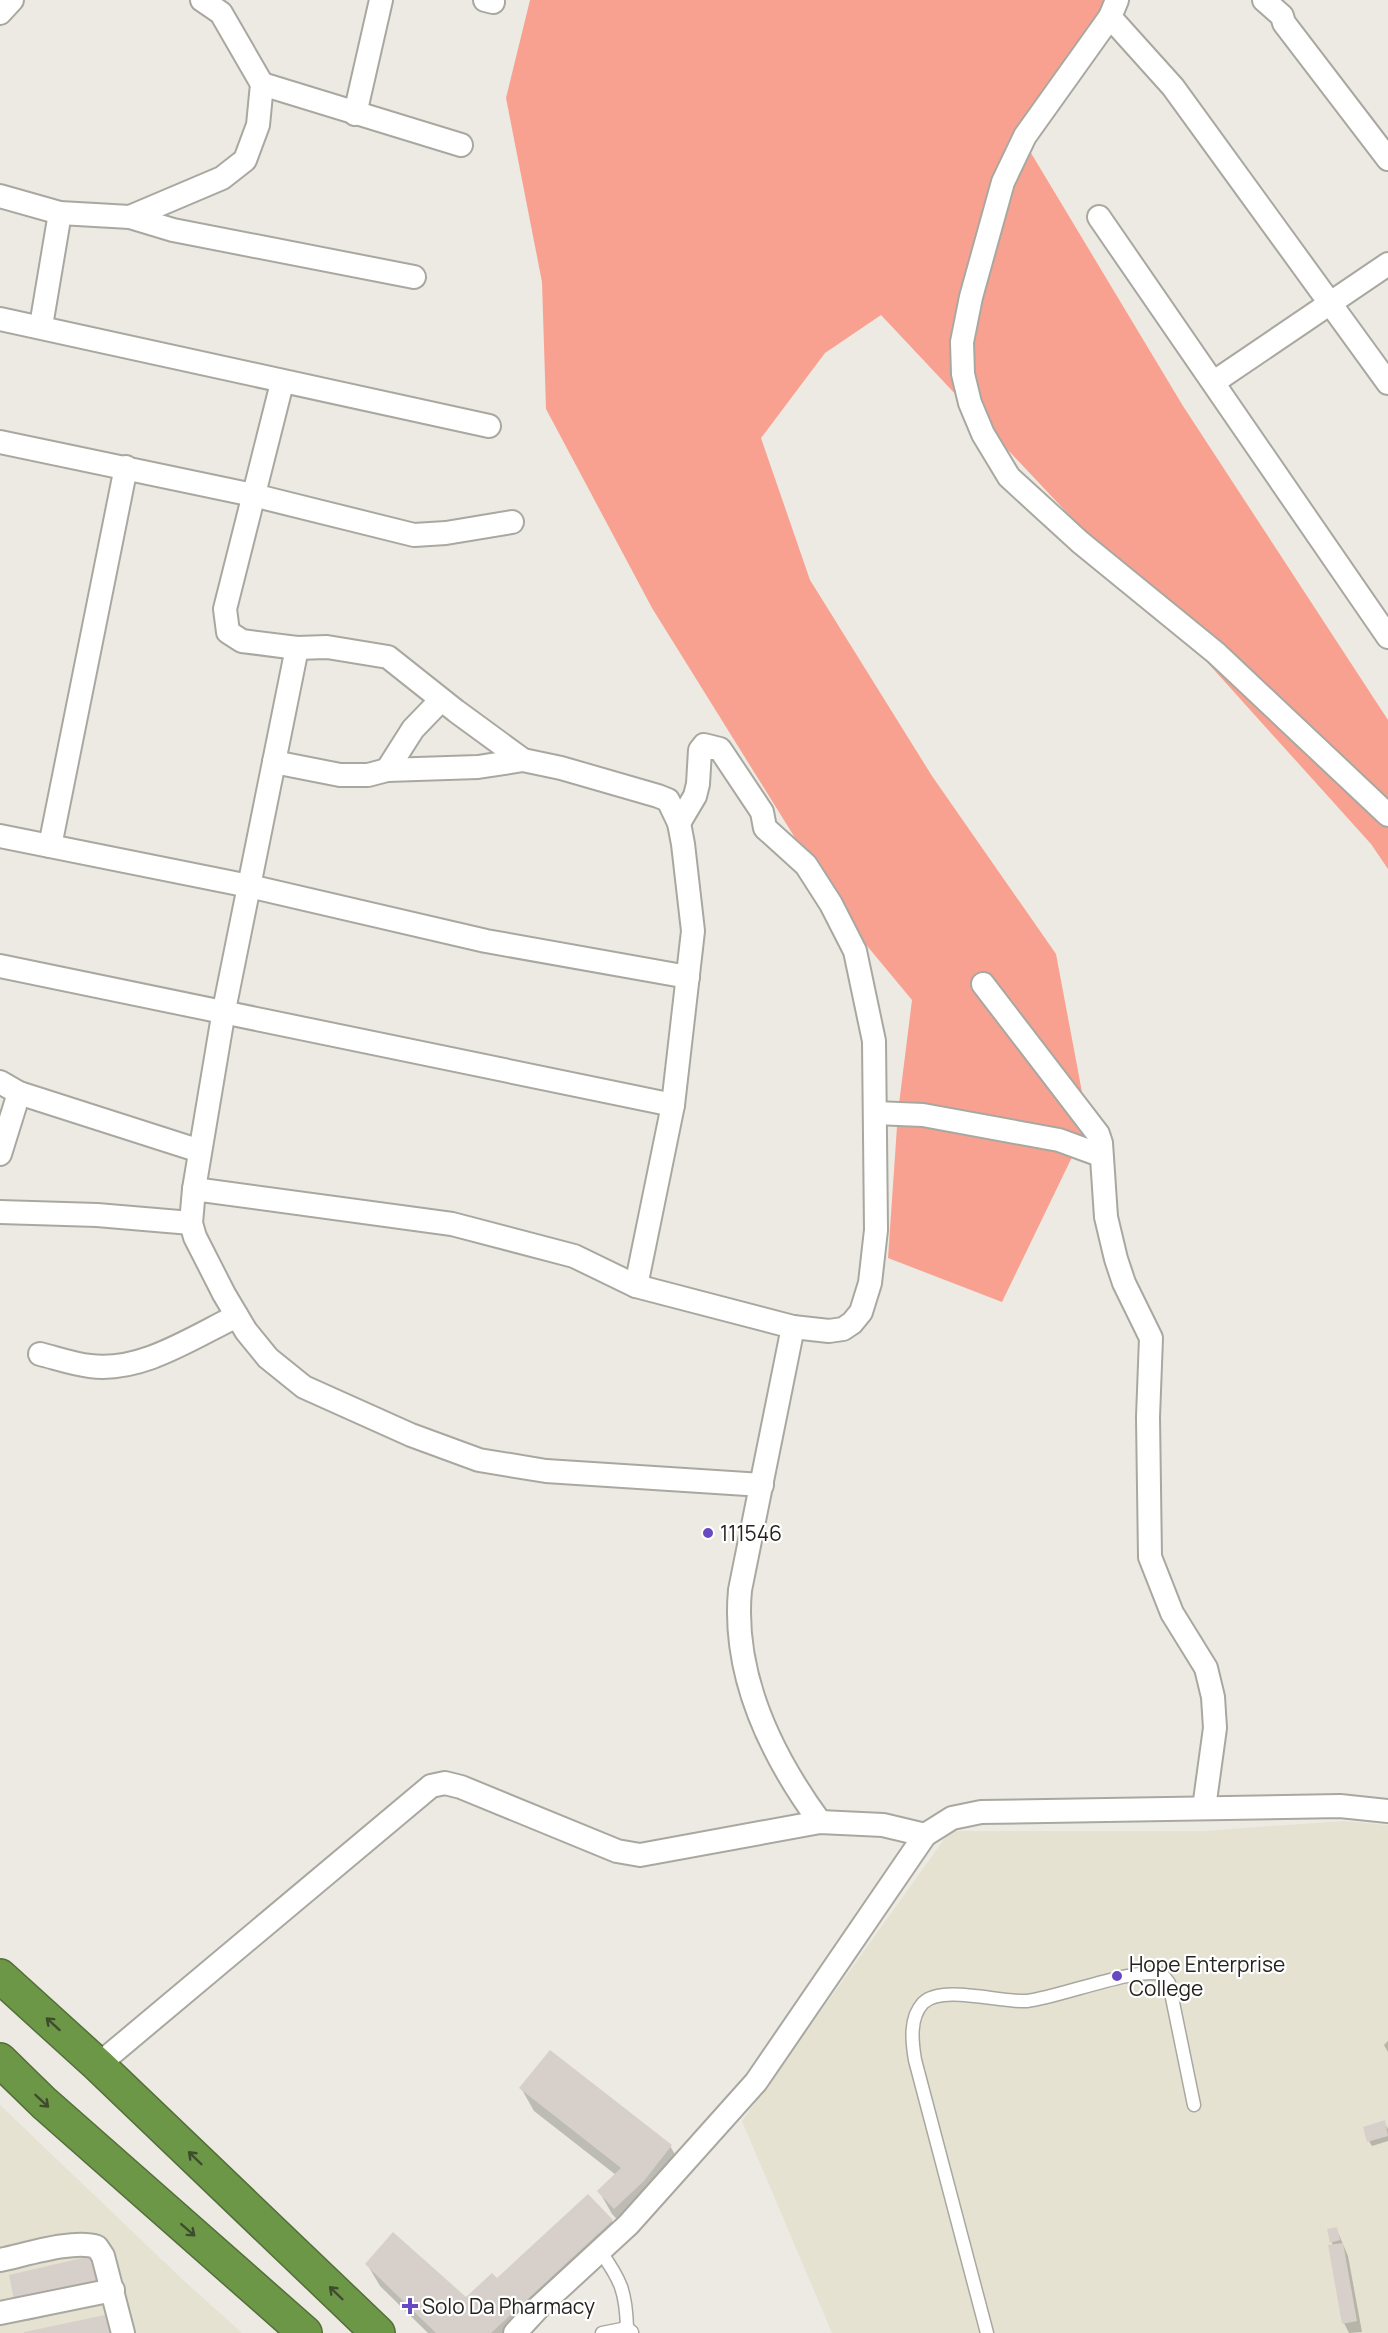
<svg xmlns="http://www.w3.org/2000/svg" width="1388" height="2333" viewBox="0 0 1388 2333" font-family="Manrope,sans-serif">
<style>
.built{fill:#e5e2d2}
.forest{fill:#f9a191}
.shadow{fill:#0003}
.building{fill:#d7d0ca}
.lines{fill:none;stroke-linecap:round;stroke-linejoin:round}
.lane-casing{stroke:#a9a8a0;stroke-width:15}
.street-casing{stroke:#a9a8a0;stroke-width:26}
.highway-casing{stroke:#536e39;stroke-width:36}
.lane{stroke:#fff;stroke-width:12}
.street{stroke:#fff;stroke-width:22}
.highway{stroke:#6c9746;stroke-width:33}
.oneway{stroke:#3d4c2d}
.poi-dot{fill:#6749c2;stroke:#fff;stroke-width:2}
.labels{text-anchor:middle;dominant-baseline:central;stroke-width:4.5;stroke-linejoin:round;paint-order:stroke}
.poi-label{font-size:21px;fill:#242320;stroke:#fff;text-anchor:start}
</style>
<rect width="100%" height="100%" fill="#eceae2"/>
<g class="built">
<polygon points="1343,1821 1388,1825 1388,2333 832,2333 742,2121 950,1831 1203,1831"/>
<polygon points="0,2105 183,2280 242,2333 0,2333"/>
</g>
<polygon class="forest" points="530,0 1115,0 1025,143 1183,406 1388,720 1388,869 1371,844 1198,652 881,315 825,353 761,438 810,580 932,776 1056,954 1088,1124 1002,1302 888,1258 898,1112 912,1000 848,923 652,608 546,409 542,282 506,98"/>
<g class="shadow">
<polygon points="1388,2041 1388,2052 1384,2045"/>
<polygon points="521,2088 670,2146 684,2169 627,2230 612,2214 599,2191 616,2175 534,2111"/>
<polygon points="1384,2122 1388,2129 1388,2141 1372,2146 1369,2141"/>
<polygon points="612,2221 625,2244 526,2333 428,2333 380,2286 367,2264 466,2299 496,2280"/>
<polygon points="1336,2228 1348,2256 1362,2332 1349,2333 1344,2323 1332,2242"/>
<polygon points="110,2302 27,2321 17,2305"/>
</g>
<g class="building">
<polygon points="550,2050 672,2145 644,2181 614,2209 597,2191 621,2168 519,2088"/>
<polygon points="1385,2120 1388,2136 1367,2142 1363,2127"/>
<polygon points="588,2194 613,2220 491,2333 436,2333 365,2264 393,2232 466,2297 492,2273 497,2278"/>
<polygon points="1337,2227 1340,2240 1330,2243 1327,2229"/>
<polygon points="1343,2243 1357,2321 1342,2324 1328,2245"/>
<polygon points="95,2255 102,2285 15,2305 9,2275"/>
<polygon points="110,2314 114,2333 24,2333 24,2332"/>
</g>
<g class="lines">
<defs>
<g id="lane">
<path d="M600,2251C621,2280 626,2292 627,2328"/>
<polyline points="602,2333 627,2328 632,2332"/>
<path d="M987,2333L915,2060C912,2042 909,2018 923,2003C942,1984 1001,2003 1027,2001C1061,1997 1134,1967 1162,1974L1169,1983L1194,2105"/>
</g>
<g id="street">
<polyline points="485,0 493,2"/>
<polyline points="1117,0 1110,17 1025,136 1003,182 971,297 962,342 963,374 970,403 983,434 1009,477 1080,542 1216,653 1388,815"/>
<polyline points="1264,0 1282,16 1284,23 1388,159"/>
<polyline points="0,13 12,0"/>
<polyline points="1110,17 1173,87 1388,383"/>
<polyline points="262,84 461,145"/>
<polyline points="355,114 381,0"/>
<polyline points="0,196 60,213 130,217 173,230 414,277"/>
<polyline points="130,217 222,178 245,160 258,125 262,84 221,13 202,0"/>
<polyline points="1099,217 1388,637"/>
<polyline points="0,319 489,426"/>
<polyline points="41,326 60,213"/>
<polyline points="1214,382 1388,264"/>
<polyline points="282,383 225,609 228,632 242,641 297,648 327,647 388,657 456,711 523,760 561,768 658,796 668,800 679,823 683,844 693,931 673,1105 636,1286"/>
<polyline points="0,442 253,495 414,535 446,533 512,522"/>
<polyline points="297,648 224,1010 194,1189 191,1223 195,1237 224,1294 246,1331 268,1358 304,1387 411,1435 479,1460 546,1471 762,1485"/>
<polyline points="274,762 340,775 368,775 387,770 478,767 523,760"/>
<polyline points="387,770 413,729 441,700"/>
<polyline points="0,836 249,886 486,941 688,977"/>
<polyline points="50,846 126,467"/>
<polyline points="0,966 673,1105"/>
<polyline points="983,984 1098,1134 1101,1143 1106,1217 1116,1259 1124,1283 1151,1338 1148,1417 1150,1557 1172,1613 1206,1668 1213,1697 1215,1728 1204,1808"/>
<polyline points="0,1082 19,1093 200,1151"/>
<polyline points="875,1113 923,1115 1059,1140 1100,1155"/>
<polyline points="0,1154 19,1093"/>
<polyline points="194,1189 452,1224 574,1256 636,1286 793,1327 829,1331 843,1329 852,1323 861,1312 870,1283 876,1230 874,1041 855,951 831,904 806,865 765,828 762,812 720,749 704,745 700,750 698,784 695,796 679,823"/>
<polyline points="0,1212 97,1215 191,1223"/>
<path d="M793,1327L740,1590C732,1676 771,1755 820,1822"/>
<path d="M40,1354C56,1358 73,1364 90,1366C141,1373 193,1337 237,1316"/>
<polyline points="98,2065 431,1786 445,1783 461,1787 617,1851 640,1855 820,1822 883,1825 925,1835"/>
<path d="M0,2260C25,2255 74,2239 97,2247L103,2256L123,2333"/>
<polyline points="0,2313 113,2290"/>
<polyline points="515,2333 540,2306 628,2225 756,2082 925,1835 952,1818 981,1812 1340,1806 1388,1811"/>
</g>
<g id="highway">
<polyline points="0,1976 98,2065 378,2333"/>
<polyline points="0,2060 44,2103 305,2333"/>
</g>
</defs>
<use href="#lane" class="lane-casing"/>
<use href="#street" class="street-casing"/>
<use href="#highway" class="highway-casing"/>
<use href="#lane" class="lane"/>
<use href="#street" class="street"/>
<use href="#highway" class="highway"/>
</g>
<defs><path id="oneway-shaft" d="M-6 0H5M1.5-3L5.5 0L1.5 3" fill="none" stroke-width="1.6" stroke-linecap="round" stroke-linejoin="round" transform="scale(1.5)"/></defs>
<g class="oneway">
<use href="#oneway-shaft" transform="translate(53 2024) rotate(-138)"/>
<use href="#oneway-shaft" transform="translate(42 2101) rotate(43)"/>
<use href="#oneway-shaft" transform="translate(195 2158) rotate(-136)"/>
<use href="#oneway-shaft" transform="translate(188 2230) rotate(41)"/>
<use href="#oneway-shaft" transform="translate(336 2293) rotate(-136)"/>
</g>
<g class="poi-dot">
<circle cx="708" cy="1533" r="6"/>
<circle cx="1117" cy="1976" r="6"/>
<path d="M407 2297h6v6h6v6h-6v6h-6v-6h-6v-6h6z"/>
</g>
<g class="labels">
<g class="poi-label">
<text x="720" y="1533">111546</text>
<text x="1129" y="1964">Hope Enterprise<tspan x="1129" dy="24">College</tspan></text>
<text x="422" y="2306">Solo Da Pharmacy</text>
</g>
</g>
</svg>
